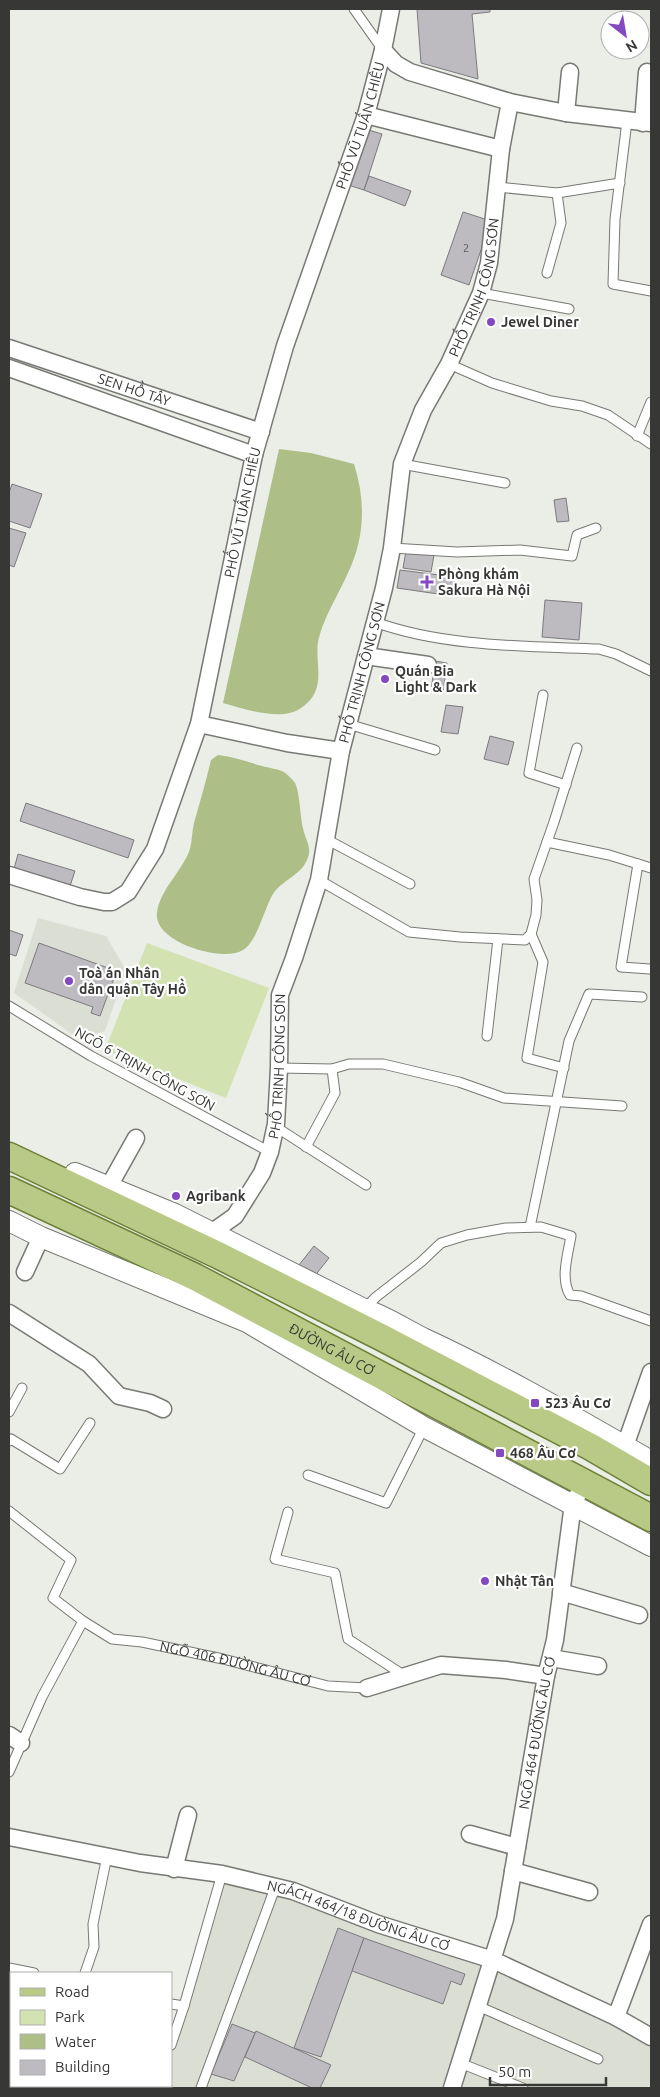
<svg xmlns="http://www.w3.org/2000/svg" width="660" height="2097" viewBox="0 0 660 2097" font-family="Ubuntu,sans-serif">
<style>
.built{fill:#dbdfd3}
.green{fill:#d2e2b0}
.water{fill:#adbf87}
.building{fill:#bdbbc0;stroke:#7c7a7f}
.lines{fill:none;stroke-linecap:round;stroke-linejoin:round}
.service-casing{stroke:#777974;stroke-width:11}
.minor-casing{stroke:#777974;stroke-width:19}
.tertiary-casing{stroke:#777974;stroke-width:22}
.primary-casing{stroke:#6d8035;stroke-width:29}
.service{stroke:#fff;stroke-width:9}
.minor{stroke:#fff;stroke-width:16}
.tertiary{stroke:#fff;stroke-width:20}
.primary{stroke:#b9ca86;stroke-width:26}
.poi-dot{fill:#8349c0;stroke:#fff;stroke-width:2}
.labels{text-anchor:middle;dominant-baseline:central;stroke-width:4.5;stroke-linejoin:round;paint-order:stroke}
.number-label{font-size:11px;fill:#585958}
.street-label{font-size:14px;fill:#373836;stroke:#fff}
.poi-label{font-size:14px;font-weight:bold;fill:#373836;stroke:#fff;text-anchor:start}
</style>
<rect width="100%" height="100%" fill="#ebede7"/>
<g class="built">
<polygon points="38,918 106,936 126,970 105,1031 79,1039 14,993"/>
<polygon points="222,1874 493,1960 651,2038 651,2088 155,2088 156,2086 171,2086 171,2036"/>
</g>
<polygon class="green" points="147,943 269,988 226,1098 105,1050"/>
<g class="water">
<path d="M279,449L311,453L354,464C366,502 365,539 347,575C338,595 326,614 320,634C311,659 331,688 301,708C282,722 244,709 223,703Z"/>
<path d="M218,755C234,757 248,762 262,766C269,768 278,769 284,772C287,774 293,780 295,783C300,793 300,816 303,828C305,840 313,847 307,860C300,876 282,880 273,894C264,909 257,942 243,950C223,963 153,942 157,913C159,891 183,870 190,849C192,841 192,831 194,823C200,802 206,781 211,760Z"/>
</g>
<g class="building">
<polygon points="417,9 490,9 490,12 472,14 478,79 421,63"/>
<polygon points="365,129 382,134 364,190 348,185"/>
<polygon points="369,176 411,191 405,206 364,190"/>
<polygon points="463,212 491,221 469,285 441,275"/>
<polygon points="12,484 42,494 30,528 9,521 9,493"/>
<polygon points="566,498 569,521 557,522 554,500"/>
<polygon points="9,528 26,533 14,567 9,565"/>
<polygon points="406,551 434,555 431,572 403,568"/>
<polygon points="400,570 455,577 452,596 397,588"/>
<polygon points="545,600 582,603 579,640 542,637"/>
<polygon points="435,661 447,663 443,693 431,691"/>
<polygon points="446,705 463,707 458,734 441,732"/>
<polygon points="490,736 514,742 508,765 484,759"/>
<polygon points="26,803 134,840 128,858 20,821"/>
<polygon points="18,854 75,871 70,886 14,869"/>
<polygon points="9,930 23,935 16,956 9,954"/>
<polygon points="39,943 108,968 106,975 114,978 100,1016 91,1013 93,1007 25,983"/>
<polygon points="314,1246 329,1258 310,1282 295,1270"/>
<polygon points="338,1928 364,1938 321,2057 294,2048"/>
<polygon points="364,1938 465,1974 461,1985 451,1981 443,2004 352,1971"/>
<polygon points="232,2024 255,2033 234,2081 211,2074"/>
<polygon points="256,2031 331,2065 320,2088 312,2088 245,2057"/>
</g>
<g class="lines">
<defs>
<g id="service">
<polyline points="354,9 383,50"/>
<polyline points="627,121 615,219 613,284 651,291"/>
<polyline points="497,187 557,193 620,183"/>
<polyline points="547,273 561,223 557,193"/>
<polyline points="481,293 569,309"/>
<polyline points="449,364 492,383 551,401 582,406 608,415 651,444"/>
<polyline points="637,436 651,402"/>
<polyline points="402,464 505,483"/>
<polyline points="392,548 457,552 520,550 572,556 577,535 596,528"/>
<path d="M375,622C443,647 526,646 599,649L616,654L651,671"/>
<polyline points="543,695 529,773 566,785"/>
<polyline points="348,724 435,750"/>
<polyline points="326,839 410,884"/>
<polyline points="547,842 609,855 651,868"/>
<polyline points="638,864 621,967 650,969"/>
<polyline points="319,880 409,932 460,937 525,940 531,934 536,915 537,900 534,879 554,822 577,748"/>
<polyline points="531,934 543,962 527,1058 564,1068"/>
<polyline points="9,1006 91,1056 270,1152"/>
<polyline points="487,1036 498,939"/>
<polyline points="279,1068 332,1069 349,1064 383,1064 459,1082 504,1098 622,1106"/>
<polyline points="276,1127 366,1185"/>
<polyline points="306,1147 335,1093 332,1069"/>
<polyline points="530,1227 569,1041 589,994 642,997"/>
<path d="M364,1309L376,1297L421,1262L441,1243L467,1235L506,1228L541,1227L571,1236C568,1254 560,1279 570,1295L581,1296L651,1321"/>
<polyline points="9,1412 22,1388"/>
<polyline points="9,1441 11,1439 60,1469 90,1423"/>
<polyline points="308,1475 386,1503 424,1427"/>
<path id="s1" d="M9,1511L71,1560L53,1598L83,1621L112,1639L142,1642L223,1659L328,1686L367,1688"/>
<polyline points="288,1512 275,1559 335,1573 348,1639 405,1676"/>
<polyline points="9,1772 42,1697 83,1621"/>
<polyline points="9,1968 34,1973"/>
<polyline points="85,1973 94,1947 93,1924 107,1856"/>
<polyline points="171,2004 184,2006"/>
<polyline points="478,2006 598,2059"/>
<polyline points="171,2045 184,2006 222,1874"/>
<polyline points="460,2063 523,2088"/>
<polyline points="157,2088 157,2086"/>
<polyline points="201,2088 275,1888"/>
</g>
<g id="minor">
<polyline points="383,50 396,64 410,72 510,102 566,113 651,123"/>
<polyline points="566,113 570,72"/>
<polyline points="366,115 501,149"/>
<polyline points="643,123 647,72"/>
<path id="s2" d="M9,348L261,432"/>
<polyline points="9,368 254,455"/>
<polyline points="366,656 428,665"/>
<polyline points="199,724 287,743 341,751"/>
<path id="s3" d="M9,875L80,897L104,902H112L128,892L155,849L199,724L254,455L285,346L366,115L383,50L391,9"/>
<polyline points="108,1188 136,1138"/>
<path id="s4" d="M211,1233L235,1216L262,1173L270,1152L276,1124L279,1068L280,995L294,958L319,880L341,751L384,588L392,548L402,464L423,410L449,364L481,293L489,263L501,149L510,102"/>
<polyline points="25,1272 41,1237"/>
<polyline points="9,1313 89,1364 119,1396 150,1403 163,1409"/>
<polyline points="625,1446 651,1372"/>
<polyline points="561,1592 639,1615"/>
<polyline points="551,1658 598,1666"/>
<polyline points="367,1688 441,1665 506,1670 546,1676"/>
<polyline points="9,1735 21,1743"/>
<polyline points="470,1834 517,1847"/>
<path id="s5" d="M9,1837L140,1863L222,1874L293,1891L378,1924L493,1960L616,2017L651,2037"/>
<polyline points="174,1869 188,1815"/>
<polyline points="513,1871 589,1892"/>
<polyline points="616,2017 651,1924"/>
<path id="s6" d="M452,2088L505,1919L546,1676L555,1640L573,1504L584,1483"/>
</g>
<g id="tertiary">
<path d="M75,1173L175,1214L364,1309C385,1316 403,1328 423,1338C501,1374 576,1418 651,1461"/>
<polyline points="9,1221 41,1237 247,1322 424,1427 651,1546"/>
</g>
<g id="primary">
<polyline points="9,1156 220,1256 381,1337 591,1447 651,1482"/>
<path id="s7" d="M9,1190L195,1277L651,1518"/>
</g>
</defs>
<use href="#service" class="service-casing"/>
<use href="#minor" class="minor-casing"/>
<use href="#tertiary" class="tertiary-casing"/>
<use href="#primary" class="primary-casing"/>
<use href="#service" class="service"/>
<use href="#minor" class="minor"/>
<use href="#tertiary" class="tertiary"/>
<use href="#primary" class="primary"/>
</g>
<g class="poi-dot">
<circle cx="491" cy="322" r="5"/>
<path d="M424.5 574.5h5v5h5v5h-5v5h-5v-5h-5v-5h5z"/>
<circle cx="385" cy="679" r="5"/>
<circle cx="69" cy="981" r="5"/>
<circle cx="176" cy="1196" r="5"/>
<rect x="530" y="1398" width="10" height="10" rx="2.5"/>
<rect x="495" y="1448" width="10" height="10" rx="2.5"/>
<circle cx="485" cy="1581" r="5"/>
</g>
<g class="labels">
<g class="number-label">
<text x="466" y="248">2</text>
</g>
<g class="street-label">
<text stroke="none"><textPath href="#s3" startOffset="930">PHỐ VŨ TUẤN CHIÊU</textPath></text>
<text stroke="none"><textPath href="#s4" startOffset="999">PHỐ TRỊNH CÔNG SƠN</textPath></text>
<text stroke="none"><textPath href="#s2" startOffset="132">SEN HỒ TÂY</textPath></text>
<text stroke="none"><textPath href="#s3" startOffset="525">PHỐ VŨ TUẤN CHIÊU</textPath></text>
<text stroke="none"><textPath href="#s4" startOffset="594">PHỐ TRỊNH CÔNG SƠN</textPath></text>
<text stroke="none"><textPath href="#s4" startOffset="189">PHỐ TRỊNH CÔNG SƠN</textPath></text>
<text transform="translate(145 1069) rotate(29)">NGÕ 6 TRỊNH CÔNG SƠN</text>
<text stroke="none"><textPath href="#s7" startOffset="360">ĐƯỜNG ÂU CƠ</textPath></text>
<text stroke="none"><textPath href="#s1" startOffset="319">NGÕ 406 ĐƯỜNG ÂU CƠ</textPath></text>
<text stroke="none"><textPath href="#s6" startOffset="366">NGÕ 464 ĐƯỜNG ÂU CƠ</textPath></text>
<text stroke="none"><textPath href="#s5" startOffset="359">NGÁCH 464/18 ĐƯỜNG ÂU CƠ</textPath></text>
</g>
<g class="poi-label">
<text x="501" y="322">Jewel Diner</text>
<text x="438" y="574">Phòng khám<tspan x="438" dy="16">Sakura Hà Nội</tspan></text>
<text x="395" y="671">Quán Bia<tspan x="395" dy="16">Light &amp; Dark</tspan></text>
<text x="79" y="973">Toà án Nhân<tspan x="79" dy="16">dân quận Tây Hồ</tspan></text>
<text x="186" y="1196">Agribank</text>
<text x="545" y="1403">523 Âu Cơ</text>
<text x="510" y="1453">468 Âu Cơ</text>
<text x="495" y="1581">Nhật Tân</text>
</g>
</g>
<rect width="660" height="2097" fill="none" stroke="#373836" stroke-width="20"/>
<rect x="10" y="1972" width="162" height="115" fill="#ffffff" stroke="#afafaf"/>
<rect x="20" y="1988" width="25" height="8" fill="#b9ca86" stroke="#afafaf"/>
<text x="55" y="1997" font-size="15" fill="#373836">Road</text>
<rect x="20" y="2010" width="25" height="15" fill="#d2e2b0" stroke="#afafaf"/>
<text x="55" y="2022" font-size="15" fill="#373836">Park</text>
<rect x="20" y="2034" width="25" height="15" fill="#adbf87" stroke="#afafaf"/>
<text x="55" y="2047" font-size="15" fill="#373836">Water</text>
<rect x="20" y="2060" width="25" height="15" fill="#bdbbc0" stroke="#afafaf"/>
<text x="55" y="2072" font-size="15" fill="#373836">Building</text>
<g transform="translate(625 35) rotate(149)"><circle r="24" fill="#ffffff" stroke="#afafaf"/>
<path d="M0-4L9 19L0 12L-9 19Z" fill="#8349c0"/>
<text y="-8" font-size="14" font-weight="bold" text-anchor="middle" fill="#373836">N</text>
</g>
<path d="M490 2077v8h116v-8" fill="none" stroke="#373836" stroke-width="2.5"/>
<text x="498" y="2077" font-size="15" fill="#373836" stroke="#ffffff" stroke-width="4" paint-order="stroke">50 m</text>
</svg>
